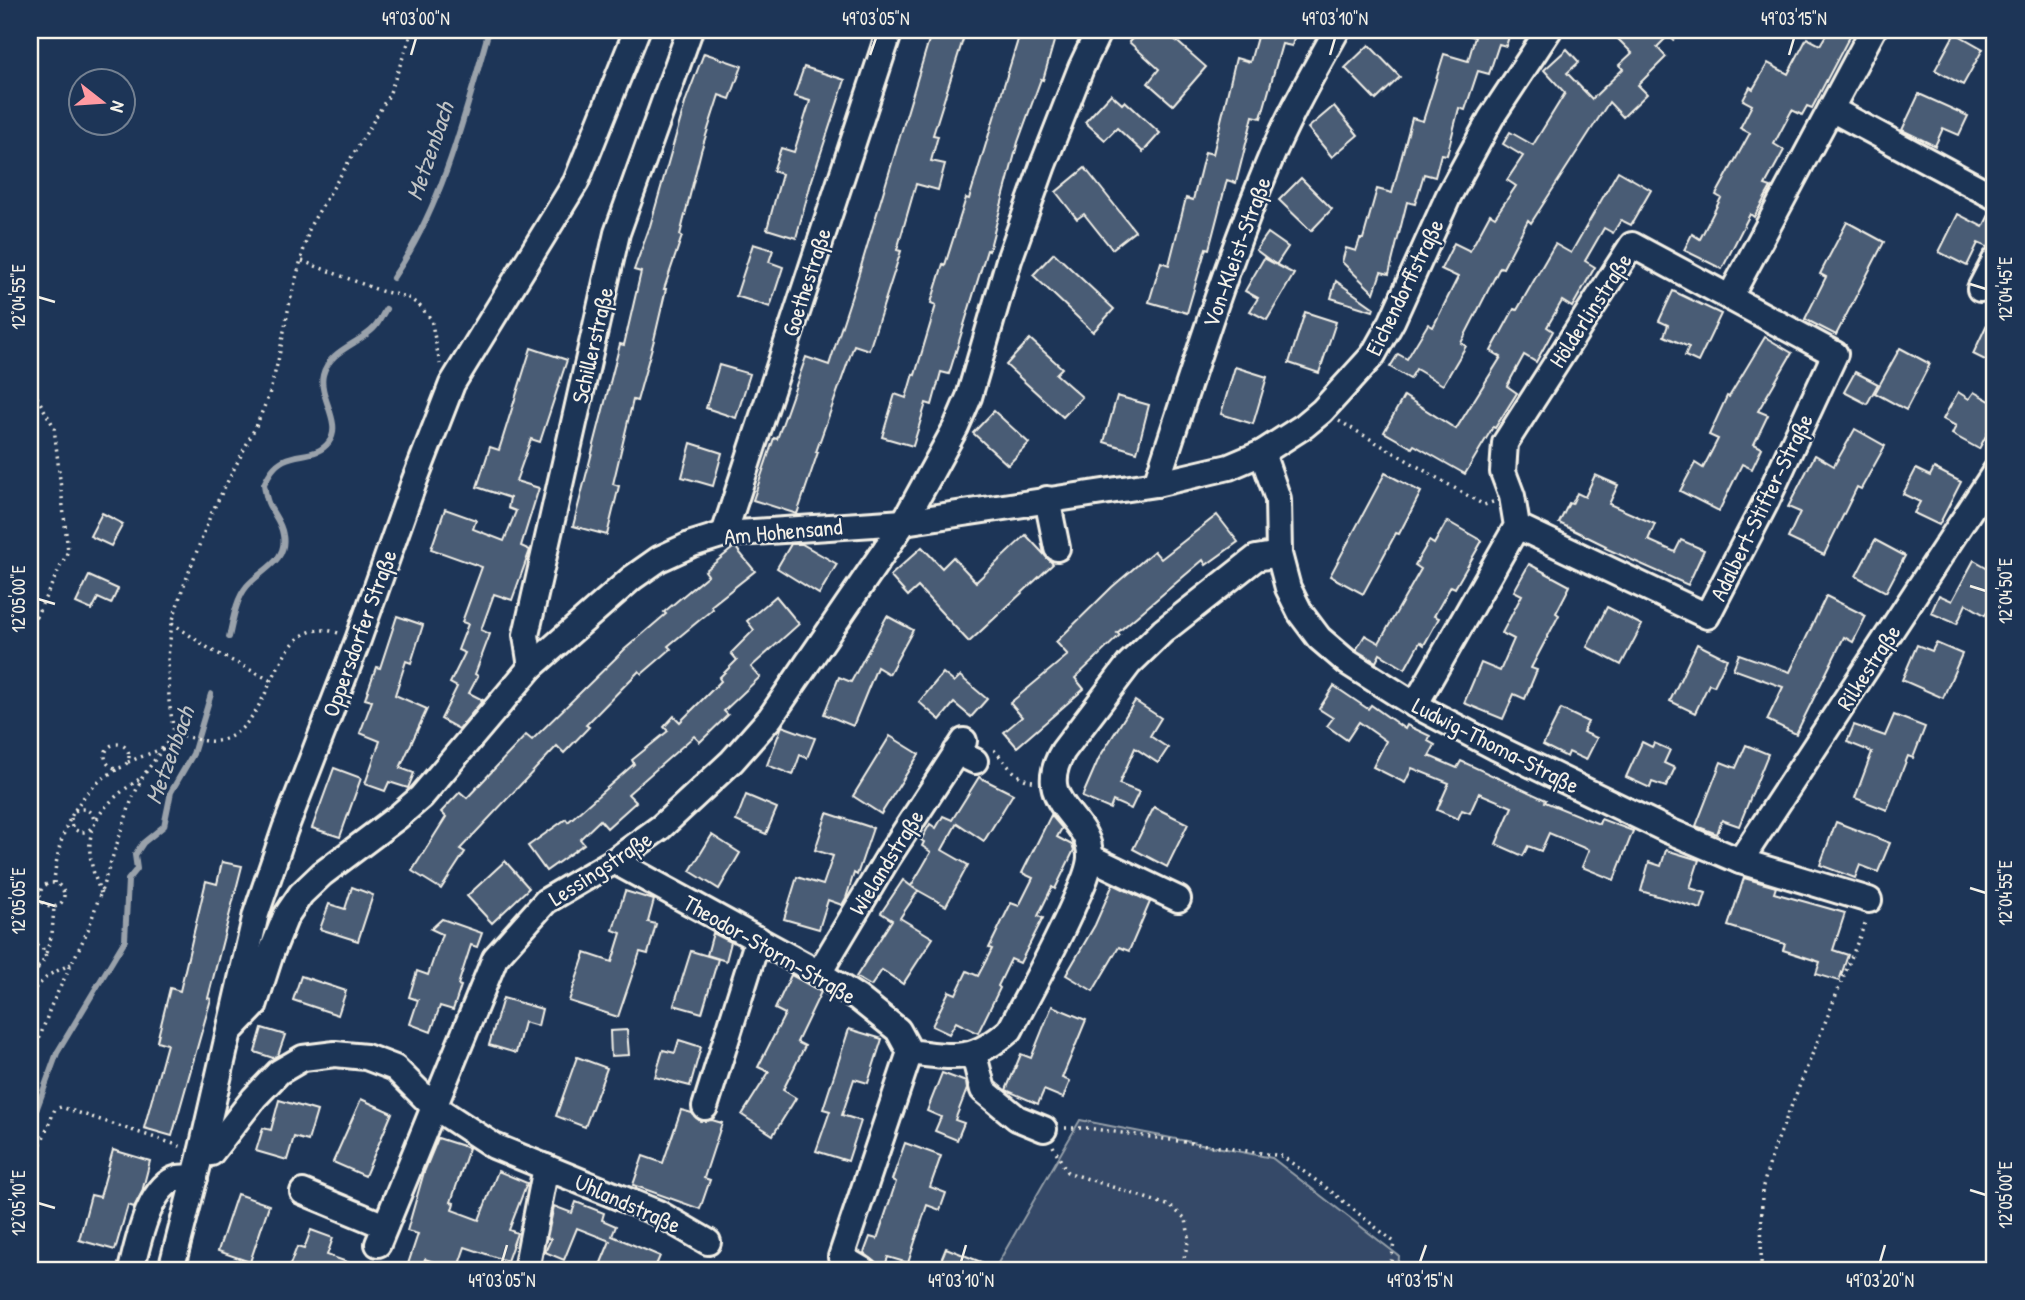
<svg xmlns="http://www.w3.org/2000/svg" width="2025" height="1300" viewBox="0 0 2025 1300" font-family="'Patrick Hand',sans-serif">
<style>
.green{fill:#354a67;stroke:#949ea8;stroke-width:2}
.lines{fill:none;stroke-linecap:round;stroke-linejoin:round}
.stream{stroke:#9aa2ab;stroke-width:6}
.building{fill:#485b74;stroke:#f4f1e8;stroke-width:2}
.minor-casing{stroke:#f4f1e8;stroke-width:30}
.path{stroke:#f4f1e8;stroke-width:3.5;stroke-dasharray:2 5;stroke-linecap:butt}
.minor{stroke:#1d3557;stroke-width:24}
.ticks{fill:none;stroke:#f4f1e8;stroke-width:2.5}
.labels{text-anchor:middle;dominant-baseline:central;stroke-width:5;stroke-linejoin:round;paint-order:stroke}
.street-label{font-size:23px;fill:#f4f1e8;stroke:#1d3557}
.water-label{font-size:24px;font-style:italic;fill:#c0c3c4;stroke:#1d3557}
.neatline{fill:none;stroke:#f4f1e8;stroke-width:2.5}
.ticks-label{font-size:18px;text-anchor:middle;fill:#f4f1e8}
</style>
<rect width="100%" height="100%" fill="#1d3557"/>
<filter id="ink" filterUnits="userSpaceOnUse"><feTurbulence type="fractalNoise" baseFrequency=".0143" numOctaves="2"/><feDisplacementMap in="SourceGraphic" scale="14" xChannelSelector="R" yChannelSelector="G"/><feConvolveMatrix kernelMatrix="1 2 1 2 8 2 1 2 1" color-interpolation-filters="sRGB"/></filter>
<g filter="url(#ink)">
<polygon class="green" points="1080,1120 1272,1158 1399,1256 1398,1270 994,1270"/>
<g class="lines">
<g class="stream">
<path d="M393,278C443,205 465,115 489,30"/>
<path d="M229,637C233,620 236,599 247,586C260,570 288,562 283,535C282,524 274,515 269,505C266,499 265,491 264,484C269,474 274,465 284,460C299,452 317,458 329,442C343,423 318,397 323,375C329,350 359,344 374,328C379,323 382,315 386,309"/>
<polyline points="30,1127 57,1053 125,940 128,880 137,869 135,855 143,843 164,826 171,792 193,754 211,694"/>
</g>
</g>
<g class="building">
<polygon points="932,30 966,30 933,135 938,136 931,161 945,164 938,190 916,184 897,250 901,251 869,350 854,345 816,452 818,452 797,514 753,500 774,438 777,439 806,357 829,365 856,283"/>
<polygon points="1021,30 1055,38 1043,80 1041,79 1018,142 989,251 987,250 949,374 941,372 932,405 926,403 913,446 882,437 895,394 906,398 913,374 915,375 936,305 931,303 943,264 945,265 966,198 969,199"/>
<polygon points="1140,30 1164,30 1206,67 1173,105 1148,83 1159,69 1129,42"/>
<polygon points="1249,30 1296,30 1292,46 1282,44 1261,118 1253,116 1236,183 1227,180 1209,249 1206,248 1187,313 1149,302 1161,262 1169,265 1186,198 1193,200 1205,152 1213,154 1236,58 1250,62 1257,37 1248,35"/>
<polygon points="1464,30 1511,30 1506,46 1499,44 1489,74 1478,71 1465,110 1459,108 1447,155 1441,154 1435,177 1424,174 1415,204 1407,202 1389,274 1381,272 1374,293 1342,262 1346,248 1356,251 1360,239 1363,239 1377,189 1392,193 1412,118 1423,121 1444,54 1468,61 1475,37 1464,34"/>
<polygon points="1626,30 1674,30 1657,47 1666,57 1638,85 1647,94 1623,117 1609,102 1531,223 1528,220 1503,268 1500,267 1461,343 1466,346 1443,385 1416,369 1410,379 1390,367 1398,354 1407,359 1428,324 1433,327 1458,277 1441,269 1454,243 1470,251 1490,214 1495,217 1516,186 1507,180 1523,156 1503,144 1510,132 1533,145 1565,93 1544,70 1567,49 1579,62 1567,73 1592,99 1623,69 1619,65 1632,53 1617,38"/>
<polygon points="1829,30 1853,30 1812,108 1807,106 1802,115 1792,110 1774,144 1784,150 1765,185 1771,187 1754,217 1750,214 1722,269 1684,250 1692,234 1700,239 1721,198 1716,195 1750,133 1740,128 1752,105 1743,100 1750,87 1753,89 1768,63 1788,74 1807,38 1820,45"/>
<polygon points="1955,33 1983,49 1963,85 1935,70"/>
<polygon points="1369,45 1400,77 1376,100 1345,68"/>
<polygon points="704,53 742,66 730,99 719,95 701,151 680,235 682,236 664,289 666,289 654,340 637,401 633,400 613,484 619,486 607,535 573,526 620,344 624,345 641,272 634,270 650,226 686,100"/>
<polygon points="804,67 845,80 811,183 796,238 767,229 782,174 773,171 781,148 794,152 810,101 794,96"/>
<polygon points="1111,94 1122,104 1125,101 1160,133 1143,152 1117,128 1105,140 1085,122"/>
<polygon points="1919,94 1968,116 1959,135 1943,128 1935,146 1902,130"/>
<polygon points="1334,106 1358,135 1332,157 1308,128"/>
<polygon points="1085,168 1135,231 1112,249 1084,214 1077,219 1056,192"/>
<polygon points="1618,171 1651,190 1631,225 1621,220 1613,233 1604,228 1585,261 1595,267 1572,307 1562,301 1547,327 1553,331 1536,362 1524,355 1507,386 1517,393 1495,428 1493,427 1465,474 1414,445 1412,448 1384,432 1404,396 1456,429 1501,357 1491,351 1514,309 1517,310 1555,244 1571,253"/>
<polygon points="1301,178 1332,209 1311,231 1279,200"/>
<polygon points="1991,211 1995,212 1995,245 1987,247 1978,243 1967,266 1939,252 1958,214 1983,227"/>
<polygon points="1847,222 1884,242 1836,335 1805,319 1826,277 1820,274"/>
<polygon points="1268,233 1288,247 1276,265 1256,250"/>
<polygon points="753,244 773,250 769,262 783,267 770,307 736,296"/>
<polygon points="1054,253 1114,309 1093,332 1033,275"/>
<polygon points="1264,258 1294,274 1267,320 1250,311 1258,298 1245,291"/>
<polygon points="1336,281 1374,308 1373,311 1331,298"/>
<polygon points="1673,291 1721,314 1698,362 1685,356 1689,347 1664,336 1668,325 1659,321"/>
<polygon points="1995,307 1995,365 1973,354"/>
<polygon points="1305,312 1336,322 1319,373 1289,363"/>
<polygon points="1765,337 1792,353 1758,411 1768,415 1754,444 1762,448 1752,469 1742,464 1719,511 1680,491 1695,463 1703,468 1718,439 1709,435 1727,396 1729,397"/>
<polygon points="1030,339 1062,368 1056,374 1082,397 1063,417 1006,365"/>
<polygon points="531,348 567,360 540,442 531,439 516,481 539,488 521,546 530,550 512,600 494,594 481,630 490,634 475,674 478,676 469,693 483,700 459,729 441,719 457,687 450,683 465,653 458,650 468,624 462,622 482,567 431,549 445,509 476,520 473,529 504,541 516,511 508,508 510,498 477,487 490,447 499,450"/>
<polygon points="1900,348 1930,364 1906,410 1875,393"/>
<polygon points="719,365 750,374 736,418 706,408"/>
<polygon points="1235,367 1267,377 1253,424 1221,414"/>
<polygon points="1855,372 1878,384 1867,404 1844,392"/>
<polygon points="1958,392 1969,399 1974,392 1995,404 1995,419 1979,449 1952,434 1956,426 1943,419"/>
<polygon points="1117,396 1149,405 1137,452 1104,442"/>
<polygon points="994,411 1029,443 1008,465 973,433"/>
<polygon points="1855,429 1885,446 1861,489 1857,487 1824,555 1788,538 1800,512 1788,507 1815,455 1834,466"/>
<polygon points="691,443 722,453 713,486 682,477"/>
<polygon points="1934,468 1961,482 1939,525 1914,513 1920,502 1903,494 1916,469 1930,476"/>
<polygon points="1385,473 1421,492 1399,534 1396,533 1363,594 1330,576"/>
<polygon points="1595,475 1618,485 1609,504 1655,524 1648,540 1675,552 1681,540 1704,550 1688,585 1605,548 1606,546 1559,523 1569,503 1572,504 1577,493 1585,497"/>
<polygon points="102,513 123,524 111,546 90,536"/>
<polygon points="1217,515 1238,542 1206,565 1203,560 1117,633 1120,635 1075,678 1084,689 1017,747 1004,732 1022,717 1010,703 1068,655 1056,642 1112,587 1154,551 1161,559"/>
<polygon points="1447,521 1482,541 1455,588 1451,586 1434,616 1439,618 1424,645 1420,642 1405,669 1380,654 1376,662 1356,650 1365,635 1379,643 1421,569 1415,565 1429,541 1434,544"/>
<polygon points="1026,535 1053,564 969,642 918,587 908,596 890,576 922,547 942,568 953,557 976,582"/>
<polygon points="1875,540 1905,556 1886,592 1856,576"/>
<polygon points="791,544 802,544 837,564 819,594 777,568"/>
<polygon points="733,548 736,548 755,571 711,606 713,609 668,646 671,649 642,674 639,671 586,725 589,727 564,753 557,746 460,849 465,852 441,889 412,871 446,817 441,812 460,792 467,798 526,735 532,740 625,649 666,614 664,612 708,575 705,571"/>
<polygon points="1974,560 1995,572 1995,596 1985,615 1966,604 1957,624 1931,613 1939,595 1952,601"/>
<polygon points="1529,564 1570,586 1556,613 1559,615 1531,668 1537,670 1525,699 1514,694 1503,719 1464,703 1481,663 1500,671 1514,639 1502,633 1522,595 1514,591"/>
<polygon points="89,576 118,589 111,604 98,598 92,610 76,603"/>
<polygon points="776,596 799,624 751,667 760,677 724,711 728,715 700,742 694,736 628,794 636,802 607,828 600,820 580,839 584,844 546,871 528,846 566,819 568,822 634,764 632,760 668,731 664,727 674,716 680,722 721,681 719,678 737,660 731,653 754,630 747,621"/>
<polygon points="1826,596 1866,616 1853,642 1844,637 1796,734 1767,720 1783,687 1733,669 1739,654 1790,672"/>
<polygon points="1607,607 1642,625 1621,665 1587,647"/>
<polygon points="397,616 423,625 411,663 406,661 395,695 427,709 400,768 414,773 408,788 389,782 385,791 365,784 380,741 360,733 372,701 365,699 376,667 380,668"/>
<polygon points="887,616 913,630 889,674 877,667 853,726 824,714 839,677 851,682"/>
<polygon points="1936,643 1962,654 1943,698 1902,680 1917,645 1932,651"/>
<polygon points="1697,644 1727,659 1714,686 1709,684 1695,713 1670,701"/>
<polygon points="943,673 954,682 960,676 987,699 971,717 954,703 940,720 919,702"/>
<polygon points="1334,686 1368,709 1371,705 1405,729 1407,725 1430,736 1428,741 1435,745 1429,756 1457,768 1461,761 1546,800 1545,802 1599,824 1601,819 1633,831 1614,880 1582,867 1589,850 1549,833 1541,851 1528,846 1523,856 1496,844 1512,807 1479,793 1470,813 1462,810 1458,819 1437,810 1449,783 1412,768 1405,783 1373,767 1386,741 1359,722 1347,740 1327,726 1333,718 1319,709"/>
<polygon points="1135,701 1161,718 1150,736 1168,748 1158,763 1135,748 1119,784 1139,792 1131,809 1113,801 1110,809 1082,797 1099,758"/>
<polygon points="1561,709 1588,722 1583,732 1597,738 1586,760 1569,752 1567,757 1543,745"/>
<polygon points="1894,715 1925,727 1913,758 1908,756 1887,810 1855,798 1872,752 1847,742 1854,725 1885,736"/>
<polygon points="782,726 815,738 807,758 800,755 793,775 767,765"/>
<polygon points="890,736 919,754 881,814 853,796"/>
<polygon points="1642,742 1652,747 1654,743 1670,750 1664,763 1675,768 1666,787 1652,782 1650,788 1626,777"/>
<polygon points="1746,745 1768,754 1739,826 1722,820 1717,834 1696,826 1721,762 1736,768"/>
<polygon points="334,768 361,778 340,837 312,828"/>
<polygon points="979,777 1013,794 984,841 957,823 942,850 968,865 946,906 912,887 918,891 900,918 933,938 903,984 882,970 871,986 856,977 892,920 881,913 903,880 911,886 923,866 931,852 922,846 924,842 921,840 930,824 936,828 943,816 952,820"/>
<polygon points="746,795 777,808 766,834 736,821"/>
<polygon points="1154,807 1188,824 1167,867 1133,849"/>
<polygon points="827,813 873,828 857,875 854,873 846,898 842,905 828,900 819,929 784,919 797,877 823,885 833,856 815,850"/>
<polygon points="1051,815 1062,828 1057,837 1072,845 1074,850 1055,889 1052,887 1038,916 1043,918 1020,963 1011,959 998,986 1000,988 978,1033 956,1022 949,1034 932,1026 949,991 956,994 967,971 978,976 992,949 989,948 1011,903 1019,906 1033,878 1022,873"/>
<polygon points="1836,822 1890,843 1878,872 1860,865 1855,878 1820,865"/>
<polygon points="712,835 740,853 719,889 690,871"/>
<polygon points="1666,850 1699,860 1690,888 1706,893 1701,909 1641,891 1649,862 1661,866"/>
<polygon points="505,861 529,888 492,923 467,896"/>
<polygon points="222,862 242,866 208,998 211,999 172,1136 144,1128 167,1044 157,1041 170,988 180,991 206,881 217,884"/>
<polygon points="1744,878 1776,887 1774,893 1845,913 1833,950 1848,955 1839,981 1816,974 1820,962 1783,950 1785,944 1728,926"/>
<polygon points="1113,884 1150,902 1129,951 1119,947 1093,991 1066,975 1095,925"/>
<polygon points="352,887 373,895 358,941 320,929 329,904 345,909"/>
<polygon points="625,891 654,900 648,922 656,924 648,954 640,952 618,1017 569,1001 585,953 612,962 621,933 613,930"/>
<polygon points="442,919 482,933 477,947 471,945 458,985 461,986 453,1010 440,1006 431,1032 410,1024 418,1000 409,997 417,971 428,975 442,934 431,929"/>
<polygon points="713,933 731,942 726,961 707,955"/>
<polygon points="691,951 718,959 702,1013 674,1005"/>
<polygon points="791,975 821,992 797,1042 805,1046 783,1090 796,1098 773,1135 742,1115 769,1072 758,1067 785,1014 775,1009"/>
<polygon points="301,976 346,991 338,1015 293,1000"/>
<polygon points="503,998 542,1009 538,1026 524,1022 516,1053 489,1045"/>
<polygon points="1052,1006 1086,1020 1062,1078 1070,1081 1063,1098 1044,1090 1038,1104 1006,1090 1021,1054 1031,1058"/>
<polygon points="262,1028 285,1035 278,1055 273,1058 255,1052"/>
<polygon points="849,1029 882,1039 868,1083 854,1079 842,1115 861,1121 848,1161 816,1151 830,1111 823,1109"/>
<polygon points="627,1030 629,1055 611,1056 610,1031"/>
<polygon points="679,1040 701,1047 690,1086 655,1077 663,1050 675,1053"/>
<polygon points="577,1057 607,1068 585,1127 556,1116"/>
<polygon points="942,1073 966,1082 967,1089 955,1120 964,1123 957,1140 935,1131 941,1117 927,1111"/>
<polygon points="361,1099 392,1113 365,1176 333,1162"/>
<polygon points="279,1100 317,1111 308,1141 294,1137 287,1160 256,1151 263,1128 271,1130"/>
<polygon points="681,1110 692,1113 700,1121 712,1120 722,1123 704,1178 710,1180 700,1209 633,1185 643,1156 663,1163"/>
<polygon points="438,1138 469,1148 451,1202 454,1203 452,1210 479,1220 498,1171 527,1183 509,1230 517,1233 507,1261 465,1247 457,1270 425,1259 421,1270 406,1270 418,1234 407,1231 424,1172"/>
<polygon points="905,1143 941,1156 930,1187 946,1193 940,1210 927,1205 908,1263 888,1257 884,1269 877,1267 876,1262 864,1253 870,1237 877,1239 896,1182 892,1180"/>
<polygon points="113,1150 150,1161 142,1192 134,1207 128,1205 115,1250 79,1240 91,1195 100,1197"/>
<polygon points="237,1194 269,1205 250,1262 218,1251"/>
<polygon points="576,1202 604,1213 602,1220 616,1226 612,1236 660,1256 654,1270 598,1270 610,1241 577,1228 564,1260 545,1252 551,1239 547,1238 554,1206 572,1213"/>
<polygon points="311,1230 333,1238 327,1255 364,1268 364,1270 288,1270 297,1247 304,1249"/>
<polygon points="946,1248 1001,1270 937,1270"/>
</g>
<g class="lines">
<defs>
<g id="minor">
<polyline points="1831,109 1995,197"/>
<polyline points="1980,289 1995,260"/>
<polyline points="1730,297 1873,30"/>
<polyline points="1262,453 1278,499 1279,554 1288,588 1301,614 1319,638 1347,662 1415,705 1495,747 1667,830 1740,861 1869,900"/>
<path d="M1156,484C1191,378 1224,270 1267,167C1286,120 1312,75 1337,30"/>
<polyline points="1047,499 1057,548"/>
<polyline points="724,534 890,30"/>
<polyline points="531,667 526,635 617,233 690,30"/>
<polyline points="1415,705 1517,526 1512,496 1503,472 1505,443 1632,245 1835,354 1766,502 1707,616 1517,526"/>
<polyline points="956,752 975,761"/>
<polyline points="1090,857 1178,899"/>
<path d="M614,861L819,973L858,998L898,1030L910,1052C956,1058 973,1062 1010,1030C1033,986 1057,944 1076,899C1082,886 1089,872 1090,858C1092,815 1031,805 1063,751L1129,664L1163,631L1256,558L1279,554"/>
<polyline points="1740,861 1995,472"/>
<polyline points="819,973 887,859 964,741"/>
<polyline points="229,1032 254,1006 271,953 286,916 301,894 322,874 399,816 421,797 531,667 632,578 659,559 692,544 724,534 904,522 1156,484 1229,467 1262,453 1304,426 1322,411 1373,355 1392,321 1449,195 1491,118 1549,30"/>
<polyline points="974,1055 983,1090 1017,1118 1044,1129"/>
<polyline points="705,1107 758,939"/>
<polyline points="201,1153 211,1153 254,1098 279,1072 303,1058 335,1054 366,1057 395,1068 433,1106 494,1146 658,1213 708,1242"/>
<polyline points="303,1192 385,1226"/>
<polyline points="378,1244 495,958 546,901 614,861 661,827 732,761 770,718 904,522 956,427 969,397 1009,260 1043,165 1081,68 1099,30"/>
<path d="M131,1270C138,1244 148,1186 178,1178C183,1177 190,1178 195,1178"/>
<polyline points="171,1270 201,1153 256,914 285,829 358,640 414,482 452,384 576,182 637,30"/>
<polyline points="526,1270 546,1167"/>
<polyline points="863,1270 841,1257 910,1052"/>
</g>
</defs>
<use href="#minor" class="minor-casing"/>
<g class="path">
<polyline points="1672,40 1682,30"/>
<polyline points="302,261 381,291 407,297 419,305 431,319 440,364"/>
<polyline points="30,385 54,427 68,551 30,629"/>
<polyline points="1339,421 1484,505 1493,502"/>
<polyline points="172,623 211,650 272,681"/>
<path d="M338,633C271,610 278,723 222,740C206,744 189,737 174,733L169,701L168,657L172,623L181,593L211,514L257,424L269,395L278,361L290,301L310,226L389,95L413,30"/>
<circle cx="117" cy="756" r="12"/>
<path d="M994,750C1005,761 1016,780 1033,781"/>
<polyline points="128,762 164,748"/>
<path d="M75,811C84,806 93,811 94,821"/>
<path d="M71,818L72,827C78,833 85,834 91,828"/>
<path d="M54,883C57,835 76,790 120,768"/>
<circle cx="52" cy="895" r="12"/>
<path d="M101,893C77,836 92,810 141,778"/>
<polyline points="30,945 35,944 42,947 46,957 39,967 30,967"/>
<polyline points="46,953 52,934 54,907"/>
<polyline points="30,982 39,967"/>
<polyline points="30,993 49,975 71,964"/>
<polyline points="30,1065 51,1006 88,930 132,799 143,776 174,733"/>
<polyline points="1065,1128 1087,1128 1282,1156 1328,1189 1394,1242 1390,1270"/>
<polyline points="1053,1146 1067,1172 1170,1206 1186,1219 1189,1238 1181,1270"/>
<polyline points="30,1170 55,1109 61,1107 183,1147"/>
<polyline points="1761,1270 1762,1189 1774,1149 1866,921"/>
</g>
<use href="#minor" class="minor"/>
</g>
</g>
<path class="ticks" d="M411,55L416,38M870,55L876,38M1330,55L1335,38M1789,55L1794,38M1970,284L1986,289M38,297L55,302M1970,586L1986,591M38,599L55,604M1970,888L1986,893M38,901L55,906M1970,1190L1986,1195M38,1203L55,1208M502,1262L507,1245M961,1262L966,1245M1420,1262L1426,1245M1880,1262L1885,1245"/>
<g class="labels">
<g class="street-label">
<text transform="translate(1236 252) rotate(-70)">Von-Kleist-Straße</text>
<text transform="translate(806 282) rotate(-72)">Goethestraße</text>
<text transform="translate(1404 287) rotate(-64)">Eichendorffstraße</text>
<text transform="translate(1590 310) rotate(-57)">Hölderlinstraße</text>
<text transform="translate(592 345) rotate(-77)">Schillerstraße</text>
<text transform="translate(1761 507) rotate(-64)">Adalbert-Stifter-Straße</text>
<text transform="translate(783 531) rotate(-5)">Am Hohensand</text>
<text transform="translate(359 633) rotate(-70)">Oppersdorfer Straße</text>
<text transform="translate(1868 667) rotate(-57)">Rilkestraße</text>
<text transform="translate(1496 745) rotate(27)">Ludwig-Thoma-Straße</text>
<text transform="translate(886 862) rotate(-58)">Wielandstraße</text>
<text transform="translate(600 868) rotate(-33)">Lessingstraße</text>
<text transform="translate(770 949) rotate(30)">Theodor-Storm-Straße</text>
<text transform="translate(628 1203) rotate(24)">Uhlandstraße</text>
</g>
<g class="water-label">
<text transform="translate(429 151) rotate(-71)">Metzenbach</text>
<text transform="translate(169 755) rotate(-70)">Metzenbach</text>
</g>
</g>
<rect width="2025" height="1300" fill="none" stroke="#1d3557" stroke-width="77"/>
<g transform="translate(102 102) rotate(107)"><circle r="33" fill="#1d3557" stroke="#738091" stroke-width="2"/>
<path d="M0-5L12 26L0 18L-12 26Z" fill="#ff9aa2"/>
<text y="-10" font-size="19" font-weight="bold" text-anchor="middle" fill="#f4f1e8">N</text>
</g>
<rect x="38" y="38" width="1948" height="1224" class="neatline"/>
<g class="ticks-label">
<text x="416" y="25">49°03'00"N</text>
<text x="876" y="25">49°03'05"N</text>
<text x="1335" y="25">49°03'10"N</text>
<text x="1794" y="25">49°03'15"N</text>
<text transform="translate(2006 289) rotate(-90)" y="6">12°04'45"E</text>
<text transform="translate(19 297) rotate(-90)" y="6">12°04'55"E</text>
<text transform="translate(2006 591) rotate(-90)" y="6">12°04'50"E</text>
<text transform="translate(19 599) rotate(-90)" y="6">12°05'00"E</text>
<text transform="translate(2006 893) rotate(-90)" y="6">12°04'55"E</text>
<text transform="translate(19 901) rotate(-90)" y="6">12°05'05"E</text>
<text transform="translate(2006 1195) rotate(-90)" y="6">12°05'00"E</text>
<text transform="translate(19 1203) rotate(-90)" y="6">12°05'10"E</text>
<text x="502" y="1287">49°03'05"N</text>
<text x="961" y="1287">49°03'10"N</text>
<text x="1420" y="1287">49°03'15"N</text>
<text x="1880" y="1287">49°03'20"N</text>
</g>
</svg>
